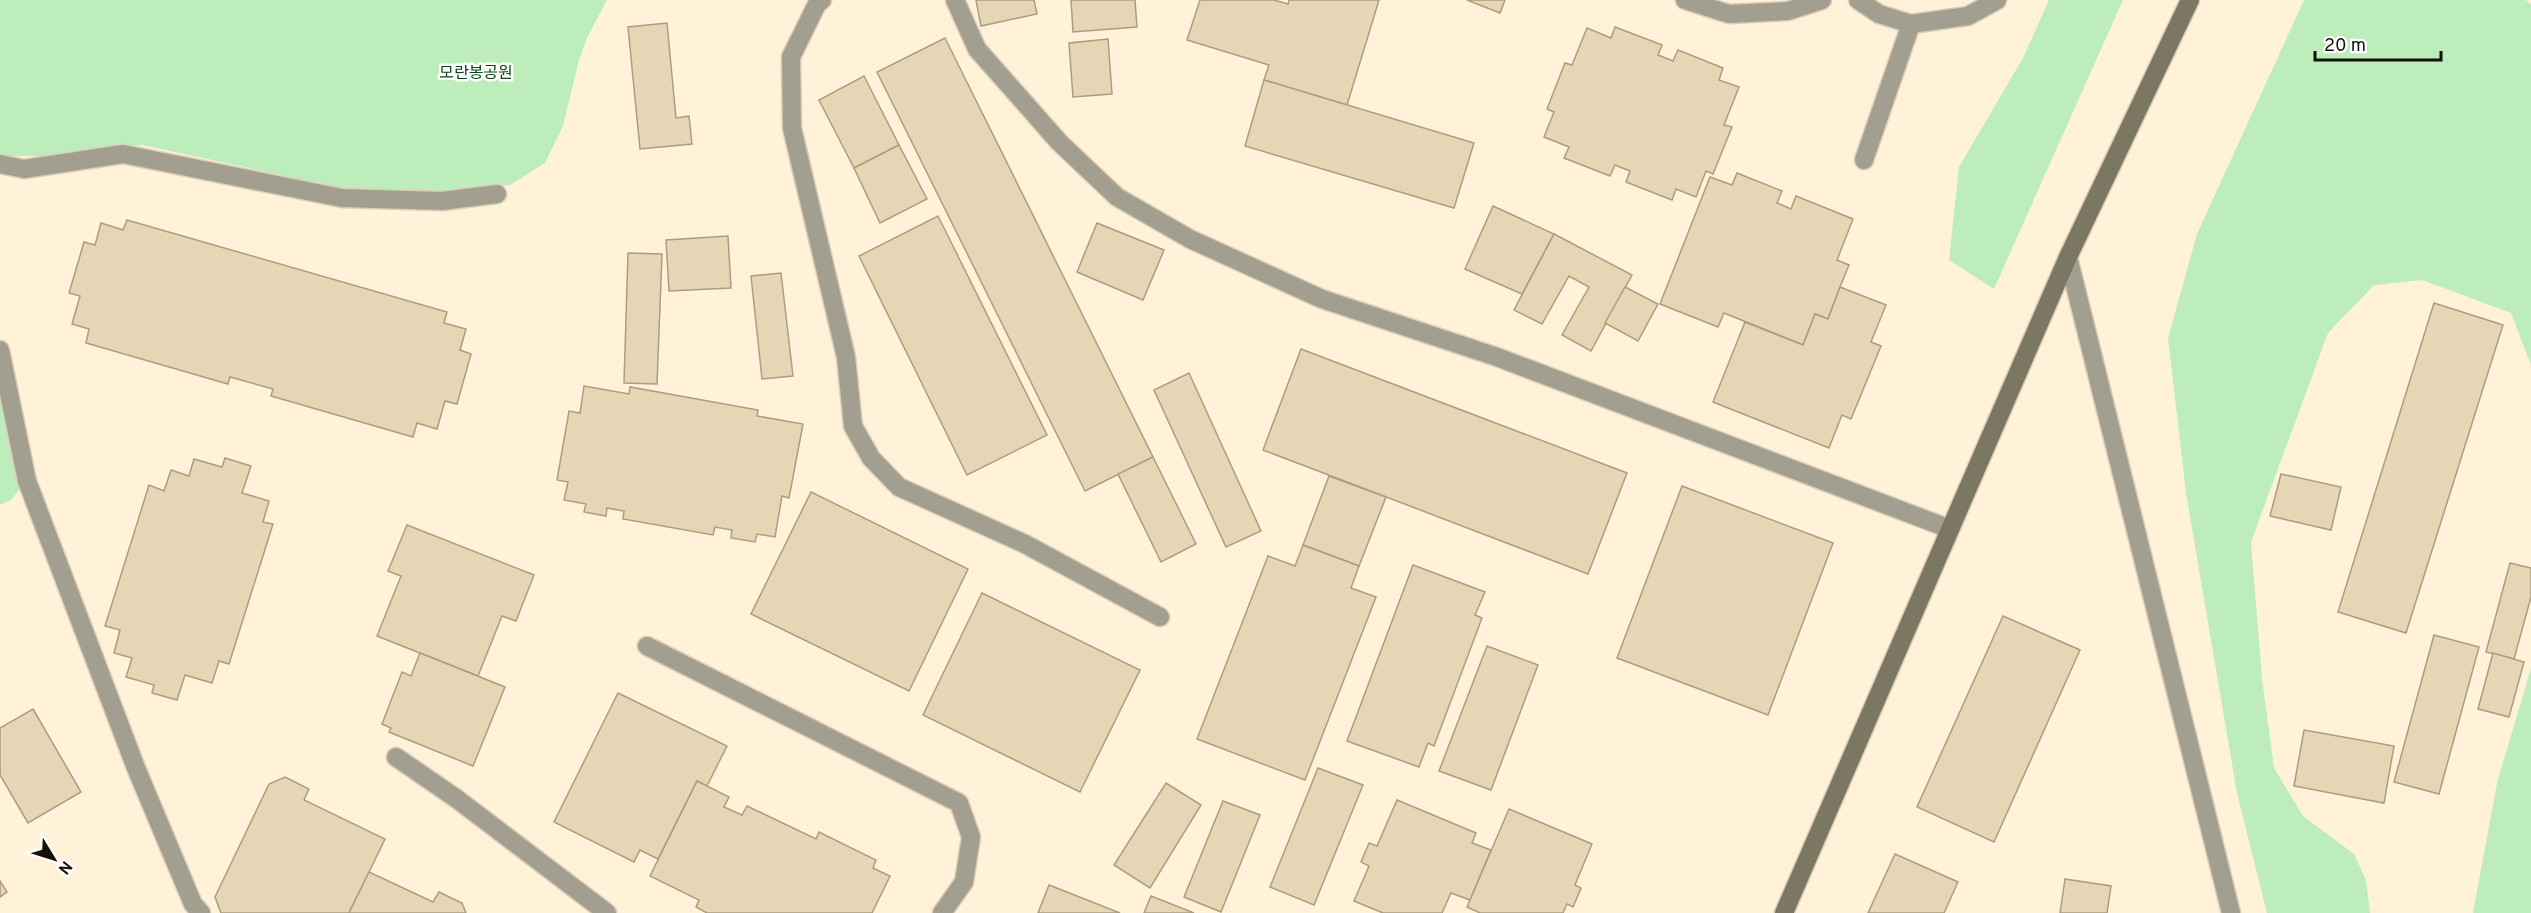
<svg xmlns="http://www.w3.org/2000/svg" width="2531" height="913" viewBox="0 0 2531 913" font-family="Overpass,'Noto Sans KR',sans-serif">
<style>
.green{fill:#bcedbb}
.building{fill:#e6d6b6;stroke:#ac9d7e;stroke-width:1.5}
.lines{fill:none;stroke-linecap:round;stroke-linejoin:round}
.lane-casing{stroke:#daceb6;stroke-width:21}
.street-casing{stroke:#daceb6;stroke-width:21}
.secondary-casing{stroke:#daceb6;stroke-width:21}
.lane{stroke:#a29f90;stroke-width:18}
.street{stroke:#a29f90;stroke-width:18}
.secondary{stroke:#7b7762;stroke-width:18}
.labels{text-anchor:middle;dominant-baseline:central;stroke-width:5;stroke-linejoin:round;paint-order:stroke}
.park-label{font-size:16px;fill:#0e4514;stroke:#fff}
</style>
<rect width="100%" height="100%" fill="#fff2d8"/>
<g class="green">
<polygon points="0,0 607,0 587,38 579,60 563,126 545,163 510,185 449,194 346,189 142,145 95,148 45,156 9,156 0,153"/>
<polygon points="2049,0 2123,0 1994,289 1949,260 1959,167 2023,58"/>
<polygon points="2304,0 2526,0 2531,4 2531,365 2511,313 2422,280 2374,285 2328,333 2251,542 2262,679 2274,768 2303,816 2354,854 2366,880 2370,913 2267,913 2237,793 2186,493 2168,338 2197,234"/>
<polygon points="0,392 20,489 11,500 0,505"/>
<polygon points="2531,668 2531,913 2473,913 2497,783"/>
</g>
<g class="building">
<polygon points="976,0 1034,0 1037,14 981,26"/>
<polygon points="1071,0 1135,0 1137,27 1073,32"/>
<polygon points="1200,0 1274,0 1288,4 1289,0 1379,0 1347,105 1264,80 1269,65 1187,40"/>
<polygon points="1467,0 1505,0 1500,13"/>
<polygon points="667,23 676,118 689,116 692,144 640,149 628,27"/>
<polygon points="1615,27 1662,45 1658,55 1673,61 1678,50 1723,68 1719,80 1739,87 1724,125 1732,127 1713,174 1706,171 1696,197 1676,189 1672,200 1626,182 1630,171 1615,165 1610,176 1564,158 1569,147 1544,137 1554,112 1547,109 1565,63 1572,65 1587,28 1611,38"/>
<polygon points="945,38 1153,457 1085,491 877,72"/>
<polygon points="1108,39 1112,94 1073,97 1069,43"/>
<polygon points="864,76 899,145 854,168 819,100"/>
<polygon points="1264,80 1474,143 1454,208 1245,146"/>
<polygon points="899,145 927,199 880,223 854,168"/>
<polygon points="1737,173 1782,191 1777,203 1791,209 1796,196 1853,219 1837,260 1849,265 1840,287 1828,319 1815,314 1803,345 1724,313 1718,327 1660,304 1710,177 1732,185"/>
<polygon points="1493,206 1554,234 1522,294 1465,269"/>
<polygon points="938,216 1047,435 967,475 859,256"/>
<polygon points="127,220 447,312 444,323 466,329 460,350 471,354 457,404 445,401 437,429 417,423 413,437 271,396 273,389 230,377 228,384 86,343 89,329 72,324 80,296 69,293 84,242 95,245 101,223 123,230"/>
<polygon points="1097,223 1164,250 1143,300 1077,272"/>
<polygon points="1554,234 1632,275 1591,351 1562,335 1589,287 1569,276 1542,324 1514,310"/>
<polygon points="728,236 731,288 669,291 666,240"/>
<polygon points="628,253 662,254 657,384 624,383"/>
<polygon points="781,273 793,376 762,379 751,276"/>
<polygon points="1625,287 1658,304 1638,341 1605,323"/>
<polygon points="1840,287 1886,305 1871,342 1881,346 1851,419 1842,415 1829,448 1713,402 1745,322 1803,345 1815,314 1828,319"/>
<polygon points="2434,303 2503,325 2406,633 2338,612"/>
<polygon points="1301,349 1627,473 1588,574 1263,450"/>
<polygon points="1189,373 1261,531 1226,547 1154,390"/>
<polygon points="584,386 629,394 630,387 758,410 757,416 803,424 789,498 782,496 775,537 757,534 755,542 731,538 732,530 715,527 713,535 623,519 624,511 607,508 606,516 584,512 586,504 564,500 568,482 557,480 569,411 580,413"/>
<polygon points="1153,457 1196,544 1161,562 1118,474"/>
<polygon points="225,458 251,466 242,493 269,501 263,522 273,524 229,664 219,661 212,683 185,675 177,700 152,693 154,685 126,677 132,658 114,653 120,630 105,626 149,485 164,491 171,470 189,476 194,459 222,467"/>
<polygon points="2281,474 2341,487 2331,530 2270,516"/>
<polygon points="1329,476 1386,497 1359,566 1303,545"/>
<polygon points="1682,486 1833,543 1768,715 1617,658"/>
<polygon points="811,492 968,569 909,691 751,614"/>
<polygon points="407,525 534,575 516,621 502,616 478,676 377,636 401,576 388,571"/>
<polygon points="1303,545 1359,566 1351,588 1376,597 1305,780 1197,739 1268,556 1295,566"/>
<polygon points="2510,563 2531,568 2531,597 2514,659 2486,652"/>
<polygon points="1413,565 1485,592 1475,615 1482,618 1434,746 1428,743 1419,767 1347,741"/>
<polygon points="982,593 1140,670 1080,792 923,715"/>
<polygon points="2003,616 2080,650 1994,842 1917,807"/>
<polygon points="2434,635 2479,647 2439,794 2394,782"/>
<polygon points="1487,646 1538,665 1491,790 1439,771"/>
<polygon points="420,653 505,687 473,766 389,732 391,728 382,724 402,672 411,676"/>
<polygon points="2493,653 2524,662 2509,717 2478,709"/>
<polygon points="618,693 727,746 707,786 697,781 658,859 640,850 634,862 554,822"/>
<polygon points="33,709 81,792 28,823 0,775 0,728"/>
<polygon points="2304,730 2394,746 2384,803 2294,786"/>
<polygon points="1318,768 1363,785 1314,905 1270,887"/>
<polygon points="285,777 309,789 304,800 385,839 349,913 221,913 215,897 269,784"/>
<polygon points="697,781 729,797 724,807 742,815 747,806 816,839 819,832 876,860 873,868 890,876 872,913 707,913 696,907 699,900 650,876"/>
<polygon points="1166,783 1201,805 1150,888 1114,865"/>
<polygon points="1397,800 1476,833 1472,843 1491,850 1470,900 1451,893 1442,913 1383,913 1354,901 1369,866 1361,862 1369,843 1377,846"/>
<polygon points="1223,801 1260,815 1221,912 1184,897"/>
<polygon points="1509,809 1592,844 1575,885 1581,888 1573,907 1567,904 1563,913 1480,913 1467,907"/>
<polygon points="1895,854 1958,882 1944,913 1868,913"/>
<polygon points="369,872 433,902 439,892 462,903 466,913 349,913"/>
<polygon points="2065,879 2111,886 2107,913 2060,913"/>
<polygon points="0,881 7,892 0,897"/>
<polygon points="1049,885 1120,913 1038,913"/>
<polygon points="1151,896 1194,913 1144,913"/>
</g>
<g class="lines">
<defs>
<g id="lane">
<polyline points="0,164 24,169 123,154 342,198 442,201 497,194"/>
<polyline points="2068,257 2231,913"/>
</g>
<g id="street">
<polyline points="822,0 817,4 791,57 792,128 846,357 853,426 871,458 899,487 1025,544 1160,617"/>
<polyline points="955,0 977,49 1059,142 1117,197 1190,239 1322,299 1497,357 1950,529"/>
<polyline points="1685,0 1729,14 1788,11 1822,0"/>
<polyline points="1858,0 1879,14 1911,24 1968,16 1997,0"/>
<polyline points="1864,160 1911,24"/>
<polyline points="0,350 27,481 136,768 193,904 201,913"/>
<polyline points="647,646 959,803 971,837 964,882 942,913"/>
<polyline points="396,757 457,799 607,913"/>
</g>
<polyline id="secondary" points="1784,913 2068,257 2190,0"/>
</defs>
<use href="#lane" class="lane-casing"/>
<use href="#street" class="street-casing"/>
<use href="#secondary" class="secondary-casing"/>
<use href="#lane" class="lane"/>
<use href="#street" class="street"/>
<use href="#secondary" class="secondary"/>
</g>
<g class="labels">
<g class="park-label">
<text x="476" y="74">모란봉공원</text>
</g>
</g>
<g transform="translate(54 859) rotate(128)" stroke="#ffffff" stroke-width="4.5" paint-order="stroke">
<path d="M0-4.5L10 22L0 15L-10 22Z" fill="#151005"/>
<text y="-9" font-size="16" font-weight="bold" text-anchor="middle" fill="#151005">N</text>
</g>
<path d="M2315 51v9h126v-9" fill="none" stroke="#151005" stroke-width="3"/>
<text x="2324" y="51" font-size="18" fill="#151005" stroke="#ffffff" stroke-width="4.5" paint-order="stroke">20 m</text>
</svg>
